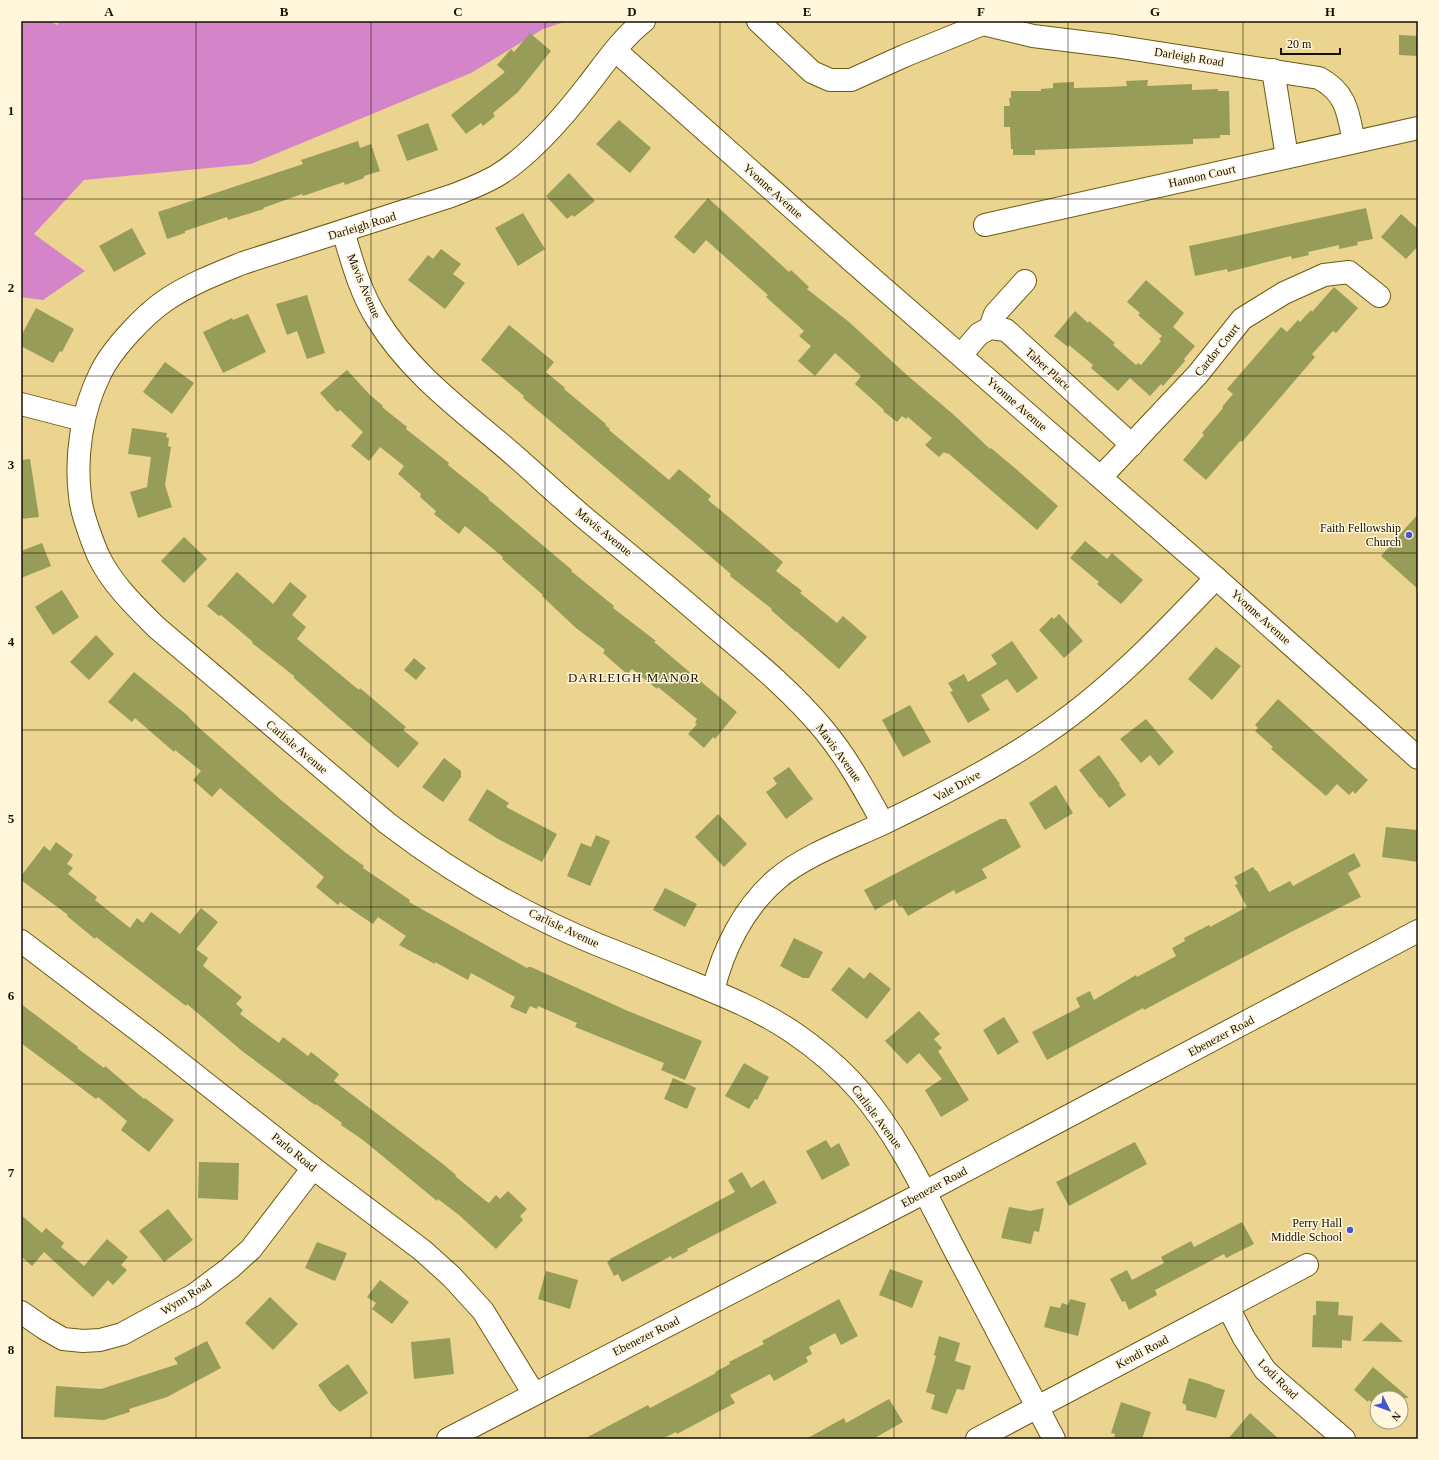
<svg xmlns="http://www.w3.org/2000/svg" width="1439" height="1460" viewBox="0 0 1439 1460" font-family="'Times New Roman',serif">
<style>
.forest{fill:#d484c8}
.building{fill:#979c58}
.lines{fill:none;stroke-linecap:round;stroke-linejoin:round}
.minor-casing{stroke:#6d590d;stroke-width:24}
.minor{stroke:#fff;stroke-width:22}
.grid{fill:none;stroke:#170f00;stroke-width:1;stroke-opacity:0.55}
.poi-dot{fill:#4656cb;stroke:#fff6db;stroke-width:1.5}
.labels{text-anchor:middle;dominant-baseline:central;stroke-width:3;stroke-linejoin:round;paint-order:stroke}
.street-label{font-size:12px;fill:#170f00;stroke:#fff6db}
.poi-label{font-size:12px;fill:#170f00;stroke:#fff6db;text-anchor:end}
.neighbourhood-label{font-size:13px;letter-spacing:1px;fill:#170f00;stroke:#fff6db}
.neatline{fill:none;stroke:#170f00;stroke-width:1.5}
.grid-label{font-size:13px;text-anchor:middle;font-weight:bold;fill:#170f00}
</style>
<rect width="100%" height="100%" fill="#ead48f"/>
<polygon class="forest" points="21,21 50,21 57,25 60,21 567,21 543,29 471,73 251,164 84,180 34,234 85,271 43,300 21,297"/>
<g class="building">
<polygon points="530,33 551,51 518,92 493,113 495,116 483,126 481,123 466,134 451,115 505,72 497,65 511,49 514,52"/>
<polygon points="1399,35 1418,36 1418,56 1399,55"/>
<polygon points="1148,80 1147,86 1192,84 1192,90 1218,89 1218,91 1229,91 1230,135 1220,135 1220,138 1193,139 1193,144 1035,150 1035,155 1013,155 1013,149 1011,149 1010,127 1004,127 1004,106 1010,106 1009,98 1011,98 1011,91 1041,91 1041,89 1053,88 1053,83 1074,82 1074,88 1108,87 1127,86 1126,81"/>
<polygon points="619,120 651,148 630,173 596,144"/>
<polygon points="428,123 438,150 407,161 397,135"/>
<polygon points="358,141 360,148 371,144 380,171 364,176 364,178 345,185 344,182 303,196 302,194 263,208 264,209 228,220 227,217 185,231 185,233 167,239 158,212 303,164 301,160"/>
<polygon points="569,173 595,201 574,217 572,215 567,219 546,196"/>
<polygon points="708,198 789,272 791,270 809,287 807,289 849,322 908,376 954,415 990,449 991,448 1016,469 1058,506 1037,530 948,453 947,454 944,452 939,457 925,445 932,438 908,417 906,419 902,416 897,422 883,411 884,410 855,384 861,376 835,353 815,376 798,361 811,346 799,336 804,331 766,297 768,295 706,240 694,254 674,237"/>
<polygon points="1366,208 1373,239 1357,242 1358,245 1339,249 1339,245 1308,252 1309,255 1292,259 1291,256 1228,272 1227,269 1195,276 1189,246"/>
<polygon points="523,213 545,249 518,266 495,228"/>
<polygon points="1401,214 1418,229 1418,246 1406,259 1381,237"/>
<polygon points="132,228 146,254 114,272 99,246"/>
<polygon points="441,249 461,264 453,274 465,283 445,309 408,280 428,255 433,259"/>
<polygon points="1146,280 1184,313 1173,327 1195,346 1184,359 1185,361 1163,386 1161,384 1150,396 1130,378 1118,391 1091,368 1093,365 1069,345 1068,347 1054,336 1075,311 1088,323 1089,321 1115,343 1113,345 1136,365 1138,363 1141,365 1161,341 1159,339 1162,336 1138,315 1140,313 1127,302"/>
<polygon points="1334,287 1358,308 1336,333 1333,331 1312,354 1315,357 1242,442 1240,441 1206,480 1183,460 1204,435 1202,433 1223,408 1222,407 1233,394 1227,389 1281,327 1287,332 1298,320 1300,322 1311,310 1312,312"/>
<polygon points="307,295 325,353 307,359 297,331 287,335 276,304"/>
<polygon points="36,308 74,329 62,352 60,351 53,363 21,346 21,336"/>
<polygon points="248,314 266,352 223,373 203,332 232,318 233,320"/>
<polygon points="509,325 554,362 546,372 565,388 564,389 606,424 605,425 610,429 609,430 669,480 679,469 711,496 708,500 783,562 776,571 802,591 800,593 837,623 843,616 867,637 839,669 796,631 796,632 771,610 772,609 730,576 731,574 523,398 524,396 481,360"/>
<polygon points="165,362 194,383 172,414 143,392"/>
<polygon points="347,370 370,395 383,406 382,407 407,427 406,429 449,463 448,465 489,498 488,499 572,570 571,571 614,606 613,608 656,641 654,642 737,712 715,739 713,737 704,748 688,734 697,724 695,723 697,719 658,687 657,689 632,669 627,674 603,653 605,650 576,628 542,596 543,595 502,559 503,557 465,526 459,534 434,514 436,511 420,497 421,494 398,474 404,466 380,447 369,461 351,446 363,432 340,410 337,412 320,393"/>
<polygon points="132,428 167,433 166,437 169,438 168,446 171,447 165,485 172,507 138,518 130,492 147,487 151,457 128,454"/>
<polygon points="30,459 39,517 21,519 21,460"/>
<polygon points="1418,514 1418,589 1381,556"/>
<polygon points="184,537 207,559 184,583 161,561"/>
<polygon points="1085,541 1107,559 1112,553 1143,580 1121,604 1097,584 1099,582 1070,558"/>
<polygon points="42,543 51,566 21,578 21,551"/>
<polygon points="237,572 273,604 290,582 307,596 292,615 306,627 297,639 359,690 360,688 406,727 403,730 419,743 398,768 337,716 294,678 294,676 252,643 253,642 221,615 219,616 207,606"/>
<polygon points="62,590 79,617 53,635 35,607"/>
<polygon points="1059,614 1083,641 1064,658 1039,630 1052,617 1054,619"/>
<polygon points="96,635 114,654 89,680 70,662"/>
<polygon points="1012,641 1038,678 1017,693 1007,679 981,695 990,710 968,723 950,692 953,691 948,683 964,674 968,682 997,664 991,655"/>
<polygon points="1216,647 1241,666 1212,700 1188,679"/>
<polygon points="414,658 426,668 416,680 404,670"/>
<polygon points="134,672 187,715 197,726 281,800 346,853 364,866 363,868 410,900 409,902 527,968 528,967 531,967 628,1011 702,1041 685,1080 661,1070 664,1063 575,1027 577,1023 538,1006 537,1009 530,1006 526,1014 510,1007 515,997 471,973 468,980 435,962 435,964 399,945 406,936 378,917 373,924 340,902 338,905 316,887 324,877 220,788 212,797 193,780 201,771 175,750 174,752 135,718 132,722 108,702"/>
<polygon points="1278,699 1368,780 1355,794 1353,791 1349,795 1337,784 1326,796 1271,749 1273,747 1255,731 1258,728 1255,725"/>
<polygon points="910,705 931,742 903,757 882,720"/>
<polygon points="1146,719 1174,752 1159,766 1150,755 1141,763 1120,739"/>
<polygon points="1099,755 1120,784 1119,785 1126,795 1109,808 1101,797 1100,798 1079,770"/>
<polygon points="444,758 461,771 461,777 443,802 422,787"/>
<polygon points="789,767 813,799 786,819 766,792 777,784 773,778"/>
<polygon points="1056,785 1073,813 1045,830 1029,803"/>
<polygon points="487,789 509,803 506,807 557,834 542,862 498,839 468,820"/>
<polygon points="718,814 747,844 724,867 695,837"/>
<polygon points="1000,819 1006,819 1021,847 982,869 987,878 956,894 954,890 908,916 902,906 899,907 895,899 875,910 864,890"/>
<polygon points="1386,827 1418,830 1418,862 1382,857"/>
<polygon points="596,835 610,841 590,886 567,876 581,843 591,847"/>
<polygon points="56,842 73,855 67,864 73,868 68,874 97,897 95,900 130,928 137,918 143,923 151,912 180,934 201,908 218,922 196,949 208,958 203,966 242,997 236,1004 243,1010 240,1014 279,1043 283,1037 308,1056 311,1052 339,1074 334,1081 443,1164 456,1175 455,1176 486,1201 489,1203 496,1195 500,1199 508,1191 527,1209 520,1216 523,1220 496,1249 459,1215 438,1199 437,1201 363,1140 341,1125 342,1123 316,1104 315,1105 242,1051 187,1004 186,1006 96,937 95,939 67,916 68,915 21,880 21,876 44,846 50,851"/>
<polygon points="1354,853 1361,866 1348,873 1361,897 1291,932 1144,1010 1143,1008 1047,1060 1032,1032 1080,1007 1076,998 1090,991 1094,1000 1136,975 1137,977 1176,956 1172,948 1185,941 1184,938 1209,925 1210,927 1247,907 1235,885 1238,884 1234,877 1253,867 1256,871 1257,871 1269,892 1290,881 1293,886"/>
<polygon points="665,888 697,904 685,927 653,910"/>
<polygon points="794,938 823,952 809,978 803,978 780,966"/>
<polygon points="849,967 864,979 870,972 891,989 867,1019 831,990"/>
<polygon points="21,1004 78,1047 77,1048 104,1068 105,1066 144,1099 145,1098 174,1120 149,1152 121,1130 127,1121 98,1097 96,1099 21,1043"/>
<polygon points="919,1011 940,1034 934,1039 942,1048 938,1051 969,1100 941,1117 925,1090 942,1079 919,1053 907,1064 885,1041"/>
<polygon points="1004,1017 1019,1042 998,1055 983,1030"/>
<polygon points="744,1063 769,1077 757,1100 755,1099 749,1109 725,1096"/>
<polygon points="673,1078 696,1088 687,1109 664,1099"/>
<polygon points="826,1140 831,1148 839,1143 850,1165 822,1180 806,1151"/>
<polygon points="1135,1142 1147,1164 1069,1206 1056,1182"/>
<polygon points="199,1162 239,1163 238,1200 198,1198"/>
<polygon points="742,1172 751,1188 764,1180 777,1203 716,1234 687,1249 688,1251 672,1259 671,1256 622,1282 618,1274 614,1276 607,1262 610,1260 610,1259 735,1192 728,1180"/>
<polygon points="1009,1207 1030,1211 1044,1208 1039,1232 1034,1231 1031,1244 1001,1238"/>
<polygon points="168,1209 193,1240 164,1262 139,1231"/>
<polygon points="21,1215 42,1233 46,1228 64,1243 61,1247 84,1266 107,1239 128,1257 121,1265 127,1270 113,1285 108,1280 93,1297 44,1252 32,1266 21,1256"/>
<polygon points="1242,1222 1254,1244 1226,1258 1224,1254 1155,1290 1157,1295 1129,1310 1125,1301 1122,1302 1110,1279 1127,1270 1132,1280 1164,1263 1161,1257 1191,1241 1194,1247"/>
<polygon points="317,1242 347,1253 335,1281 305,1268"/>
<polygon points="890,1269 923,1281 912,1308 879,1295"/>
<polygon points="546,1271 578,1280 570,1309 538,1299"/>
<polygon points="380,1280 409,1302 392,1324 372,1309 376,1303 367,1297"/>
<polygon points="270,1297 298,1324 273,1350 245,1323"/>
<polygon points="839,1299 858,1336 841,1345 835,1333 809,1347 812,1354 806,1357 808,1362 774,1381 770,1374 730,1395 735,1403 677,1434 676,1432 662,1439 584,1439 648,1405 650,1408 716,1373 715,1372 730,1364 729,1362 764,1344 762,1341"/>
<polygon points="1070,1299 1086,1303 1078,1336 1044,1327 1050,1306 1060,1308 1062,1303 1068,1305"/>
<polygon points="1316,1301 1339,1302 1338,1315 1353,1316 1351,1341 1342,1340 1342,1348 1312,1347 1313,1315 1316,1315"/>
<polygon points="1381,1322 1403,1342 1362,1341"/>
<polygon points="939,1336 960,1343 955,1361 971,1366 964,1390 957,1389 947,1414 931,1409 935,1395 926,1392 936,1356 934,1355"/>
<polygon points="450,1338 454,1374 414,1379 411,1342"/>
<polygon points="207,1341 221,1368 167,1397 129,1409 130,1412 104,1420 54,1417 56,1386 101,1389 178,1364 174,1358"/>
<polygon points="348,1364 368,1393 340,1412 332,1405 318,1385"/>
<polygon points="1373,1367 1409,1398 1377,1398 1377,1407 1369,1400 1368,1402 1354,1390"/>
<polygon points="1189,1378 1212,1385 1212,1386 1225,1390 1216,1418 1186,1410 1186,1405 1182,1403"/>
<polygon points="889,1399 903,1422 873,1439 806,1439 844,1418 846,1423"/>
<polygon points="1121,1402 1151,1412 1142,1439 1114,1439 1115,1434 1111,1433"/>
<polygon points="1250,1413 1279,1439 1228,1439"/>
</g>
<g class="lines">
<defs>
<g id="minor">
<path d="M644,21C622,38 605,63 588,85C564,116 532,154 498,175C483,184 467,190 451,196L243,263C216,274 190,284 166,300C144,315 111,350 100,374C82,410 75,456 80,496C81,511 87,526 92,540C94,545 96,551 99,557C112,584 135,606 156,627L387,823C452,873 525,915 601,946C632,958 663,971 693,983C727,997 761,1011 791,1031C816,1048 840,1068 859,1090C903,1141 930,1204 961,1262C992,1321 1023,1380 1054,1439"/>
<path d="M758,21L812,72L830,80H851L904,56L983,24L1033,36L1114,46L1319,78C1347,93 1348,113 1354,142"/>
<polyline points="616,51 852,261 1216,578 1418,758"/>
<polyline points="1273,70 1287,157"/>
<polyline points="985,225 1418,128"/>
<path d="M343,231C352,261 360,292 377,319C411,375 467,414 515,456C539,477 562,499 586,519C628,554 670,588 711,624C750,657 791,690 824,730C848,759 865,791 883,823"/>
<polyline points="990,328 995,314 1025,281"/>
<polyline points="961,355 979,334 990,328 1006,330 1132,445"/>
<polyline points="21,404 83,420"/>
<polyline points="1101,477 1198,374 1242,319 1284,293 1324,275 1349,272 1379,296"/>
<polyline points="21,941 151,1040 313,1168 422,1250 452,1277 483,1311 534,1394"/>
<path d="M713,991C723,949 744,907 777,879C805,855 850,839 884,823C936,798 989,771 1037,739C1105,695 1161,636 1216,578"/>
<polyline points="1228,1307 1244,1338 1265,1370 1277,1381 1344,1439"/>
<polyline points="21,1312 44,1328 63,1339 83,1341 100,1340 122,1334 194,1295 230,1268 251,1249 313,1168"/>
<polyline points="448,1439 908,1201 1418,931"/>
<polyline points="977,1439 1307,1265"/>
</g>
</defs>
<use href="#minor" class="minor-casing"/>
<use href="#minor" class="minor"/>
</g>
<path class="grid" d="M196,21V1439M371,21V1439M545,21V1439M720,21V1439M894,21V1439M1068,21V1439M1243,21V1439M21,199H1418M21,376H1418M21,553H1418M21,730H1418M21,907H1418M21,1084H1418M21,1261H1418"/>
<g class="poi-dot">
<circle cx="1409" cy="535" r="4"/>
<circle cx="1350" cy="1230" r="4"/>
</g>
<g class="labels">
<g class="street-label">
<text transform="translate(1189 57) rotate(9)">Darleigh Road</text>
<text transform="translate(1202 176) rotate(-13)">Hannon Court</text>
<text transform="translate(773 191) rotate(42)">Yvonne Avenue</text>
<text transform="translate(362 226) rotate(-17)">Darleigh Road</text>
<text transform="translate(364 286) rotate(67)">Mavis Avenue</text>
<text transform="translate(1217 350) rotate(-51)">Cardor Court</text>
<text transform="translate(1048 369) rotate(42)">Taber Place</text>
<text transform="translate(1017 404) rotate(41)">Yvonne Avenue</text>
<text transform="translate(604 532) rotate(39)">Mavis Avenue</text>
<text transform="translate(1261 617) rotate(42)">Yvonne Avenue</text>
<text transform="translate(297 747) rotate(40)">Carlisle Avenue</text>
<text transform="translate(839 753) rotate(54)">Mavis Avenue</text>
<text transform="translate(957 786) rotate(-29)">Vale Drive</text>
<text transform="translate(564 928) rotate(25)">Carlisle Avenue</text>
<text transform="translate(1221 1036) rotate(-28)">Ebenezer Road</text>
<text transform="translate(877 1117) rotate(53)">Carlisle Avenue</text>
<text transform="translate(294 1152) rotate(39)">Parlo Road</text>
<text transform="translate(934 1187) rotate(-28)">Ebenezer Road</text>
<text transform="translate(186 1297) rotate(-32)">Wynn Road</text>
<text transform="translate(646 1336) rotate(-27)">Ebenezer Road</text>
<text transform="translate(1142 1352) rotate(-28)">Kendi Road</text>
<text transform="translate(1278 1379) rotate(45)">Lodi Road</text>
</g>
<g class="poi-label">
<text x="1401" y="528">Faith Fellowship<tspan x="1401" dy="14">Church</tspan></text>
<text x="1342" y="1223">Perry Hall<tspan x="1342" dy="14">Middle School</tspan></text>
</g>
<g class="neighbourhood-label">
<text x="634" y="677">DARLEIGH MANOR</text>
</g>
</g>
<rect width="1439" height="1460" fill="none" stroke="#fff6db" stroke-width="44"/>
<g transform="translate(1389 1410) rotate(132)"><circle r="19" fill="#fff6db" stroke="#a29a83"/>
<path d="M0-3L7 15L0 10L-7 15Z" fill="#4656cb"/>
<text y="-6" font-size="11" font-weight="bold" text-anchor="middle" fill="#170f00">N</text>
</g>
<path d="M1281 48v6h59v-6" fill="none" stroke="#170f00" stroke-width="2"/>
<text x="1287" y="48" font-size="12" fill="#170f00" stroke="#fff6db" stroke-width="3" paint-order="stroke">20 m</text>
<rect x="22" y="22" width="1395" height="1416" class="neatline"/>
<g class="grid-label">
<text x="109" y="16">A</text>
<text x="284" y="16">B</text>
<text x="458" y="16">C</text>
<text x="632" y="16">D</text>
<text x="807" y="16">E</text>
<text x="981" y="16">F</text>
<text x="1155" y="16">G</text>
<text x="1330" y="16">H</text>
<text x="11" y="115">1</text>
<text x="11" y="292">2</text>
<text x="11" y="469">3</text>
<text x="11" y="646">4</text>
<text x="11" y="823">5</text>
<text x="11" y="1000">6</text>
<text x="11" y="1177">7</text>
<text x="11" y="1354">8</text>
</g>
</svg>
